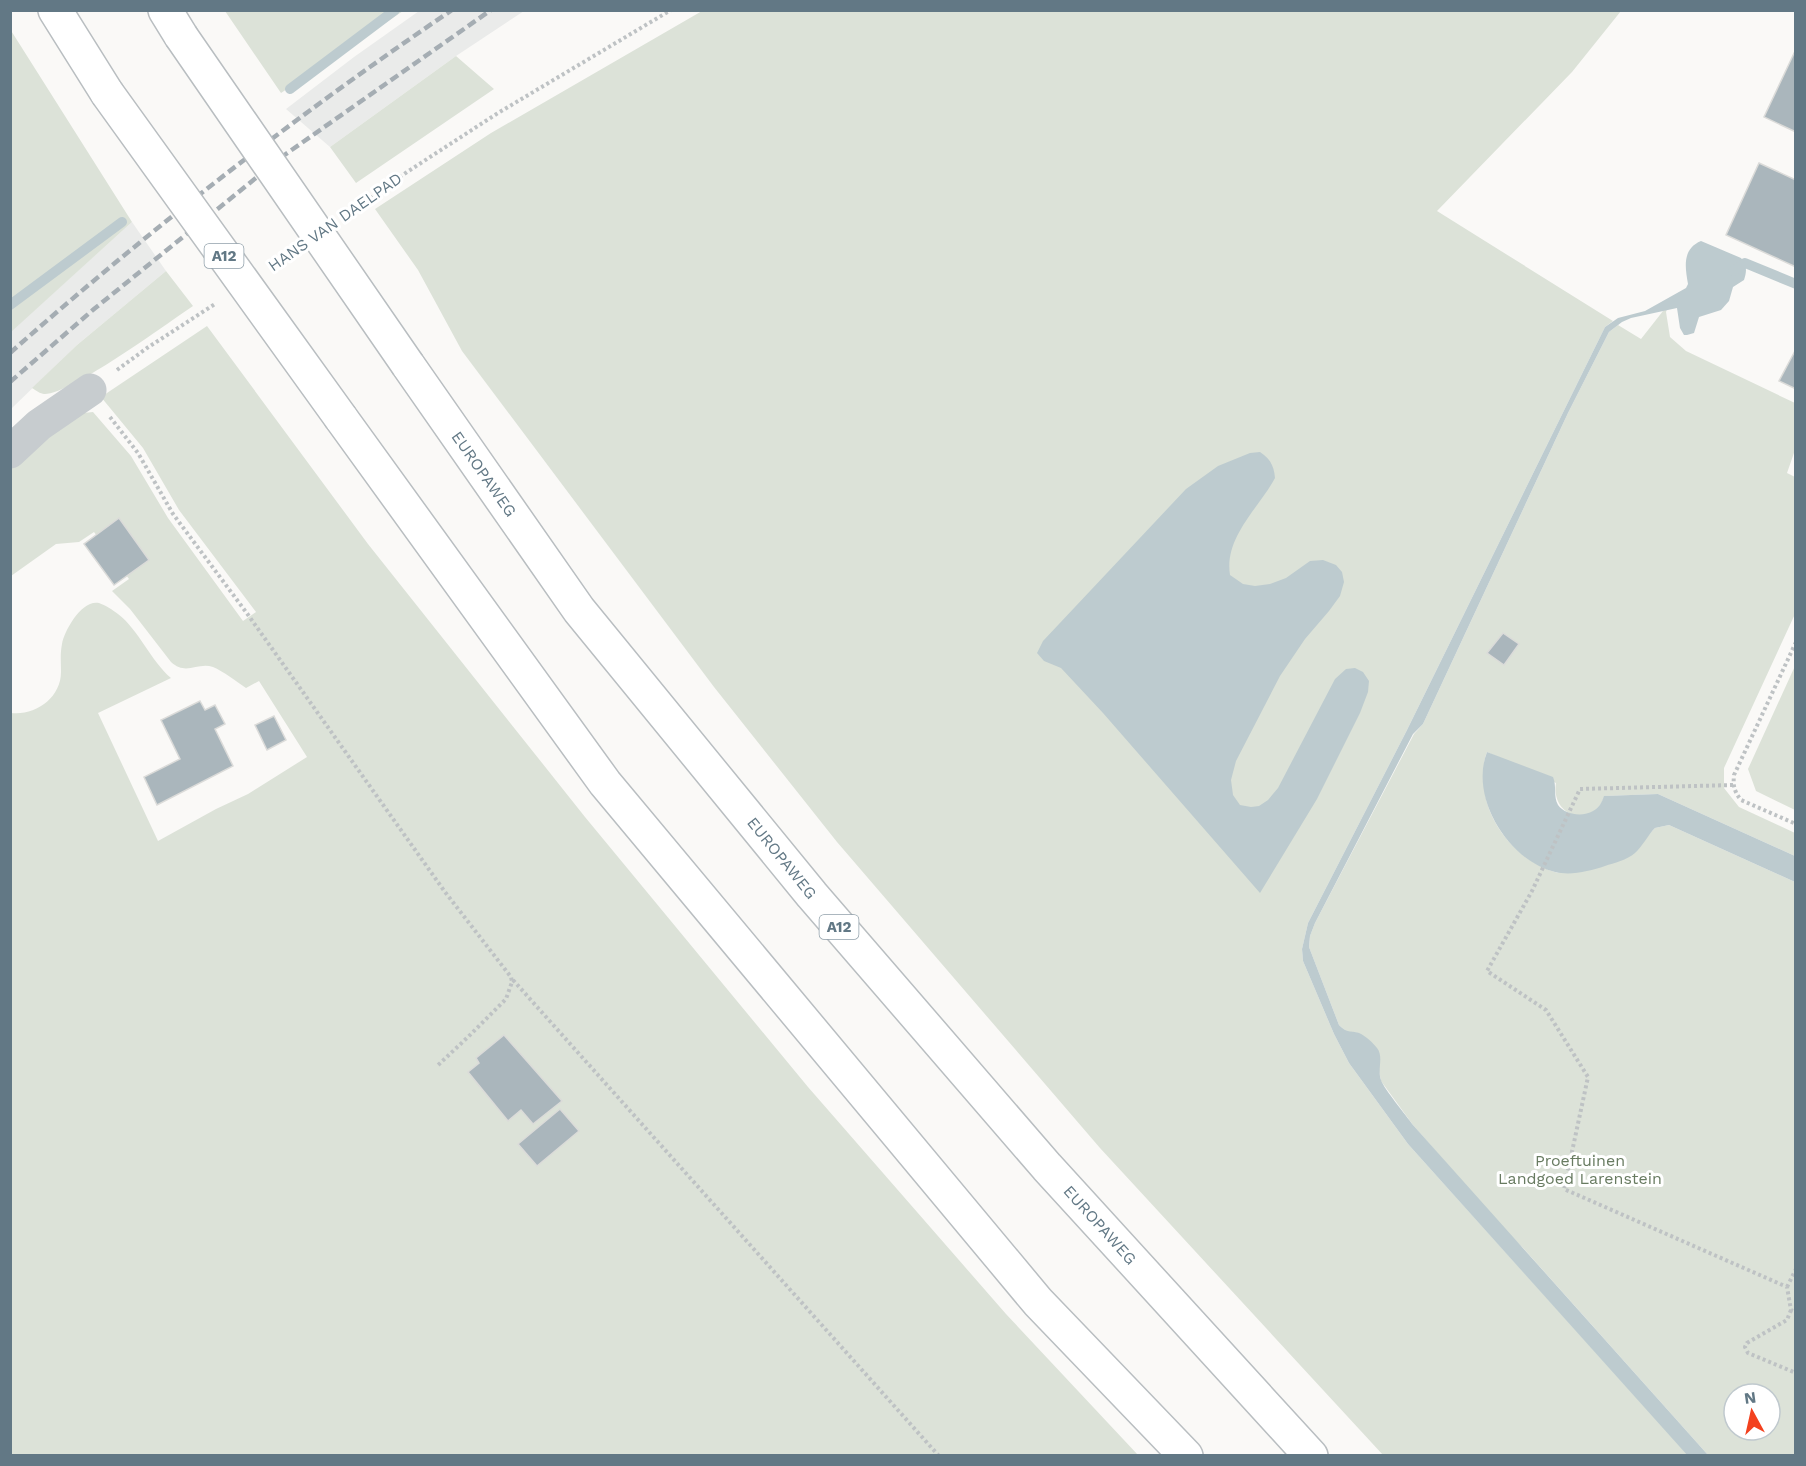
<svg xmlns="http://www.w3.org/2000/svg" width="1806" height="1466" font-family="'Work Sans',sans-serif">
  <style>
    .built { fill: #eaebea }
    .green { fill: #dce2d8; fill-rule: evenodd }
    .water { fill: #bdcbcf }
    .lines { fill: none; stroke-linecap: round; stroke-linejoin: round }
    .stream { stroke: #bdcbcf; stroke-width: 10 }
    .building { fill: #aab6bc; stroke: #dbdbd9; stroke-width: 1.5 }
    .motorway-casing { stroke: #b9bec1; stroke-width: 36 }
    .path { stroke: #bec2c4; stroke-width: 4; stroke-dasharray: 3 3; stroke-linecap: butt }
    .minor { stroke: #c7cccf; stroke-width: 33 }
    .motorway { stroke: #fff; stroke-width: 33 }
    .rail { stroke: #a5adb3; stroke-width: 4.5; stroke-dasharray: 9 4.5; stroke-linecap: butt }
    .motorway-bridge-casing { stroke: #b9bec1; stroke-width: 36; stroke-linecap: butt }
    .motorway-bridge { stroke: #fff; stroke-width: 33 }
    .labels { text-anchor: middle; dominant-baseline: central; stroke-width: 6; stroke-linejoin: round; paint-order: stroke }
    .shield { fill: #fff; stroke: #91a0aa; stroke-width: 1.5 }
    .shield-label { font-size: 15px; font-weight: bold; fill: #627885 }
    .street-label { font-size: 16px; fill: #627885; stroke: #fff }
    .park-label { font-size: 16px; fill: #687b61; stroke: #fff }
  </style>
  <rect width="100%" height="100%" fill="#faf9f7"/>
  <path class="built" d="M 419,11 L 524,11 L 456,56 L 330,147 L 286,109 L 354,57 Z
    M 132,222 L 166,271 L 77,345 L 11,409 L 10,332 Z"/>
  <path class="green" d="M 225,11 L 403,11 L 281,93 Z
    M 702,11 L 1621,11 L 1572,72 L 1437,211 L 1613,321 L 1605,327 L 1407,730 L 1308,923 L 1302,949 L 1303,961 L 1334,1034 L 1349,1063 L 1408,1144 L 1688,1455 L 1383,1455 L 1100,1148 L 837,842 L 714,687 L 462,351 L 418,270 L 375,209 L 491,133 Z
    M 10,29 L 132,222 L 11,332 L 10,332 Z
    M 456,56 L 494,89 L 356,183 L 330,147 Z
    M 166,271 L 193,306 C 168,323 68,396 44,394 C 41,394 35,390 32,388 L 11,411 L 32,388 L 77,345 Z
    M 1667,309 L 1666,312 L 1670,337 L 1686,351 L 1795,403 L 1795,450 L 1787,473 L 1795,477 L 1795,614 L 1724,768 L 1724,788 L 1739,807 L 1795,833 L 1795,856 L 1658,794 L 1605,796 C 1602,802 1598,809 1593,812 C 1571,823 1552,806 1556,783 L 1487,752 C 1483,762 1484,769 1485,780 C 1485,787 1485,796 1487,803 C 1497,836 1525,864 1558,873 L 1645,839 L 1655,828 L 1669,825 L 1795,882 L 1795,1455 L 1708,1455 L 1524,1249 L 1503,1228 L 1413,1125 L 1381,1081 L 1379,1071 L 1358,1033 L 1347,1032 L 1339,1025 L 1309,947 L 1310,936 L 1315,923 L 1414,734 L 1423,724 L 1568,413 L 1609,332 L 1618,325 L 1641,339 L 1663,311 ZM 1734,1394 L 1770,1394 L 1770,1430 L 1734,1430 Z
    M 207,326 L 368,544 L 585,817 L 808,1087 L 1006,1314 L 1138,1455 L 11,1455 L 11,713 C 35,716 61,698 61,672 C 61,662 60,654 62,644 C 64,631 82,599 99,603 C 105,605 113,610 118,614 C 138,629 151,661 171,678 L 98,713 L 158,841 L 216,809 L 248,794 L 307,757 L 259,681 L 246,688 C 237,682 223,671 213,667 C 197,662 186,676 171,662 L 130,609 L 112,591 L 129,579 L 94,532 L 79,542 L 56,544 L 11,576 L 11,466 L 74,414 L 93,412 L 131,456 L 168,518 L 243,621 L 256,612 L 179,510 L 143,448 L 101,397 Z
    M 1795,666 L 1795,810 L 1756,791 L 1748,769 Z"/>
  <path class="water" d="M 1701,241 L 1741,258 C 1747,265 1747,271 1744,280 L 1733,287 L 1729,301 L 1721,310 L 1699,317 L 1694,333 L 1687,335 L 1684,335 L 1680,328 L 1677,308 L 1631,318 L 1622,322 L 1609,332 L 1568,413 L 1423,724 L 1413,734 L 1315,923 L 1310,936 L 1309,947 L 1339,1025 C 1348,1034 1350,1030 1359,1033 C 1366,1036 1373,1043 1377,1048 C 1384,1057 1377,1069 1381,1080 C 1384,1089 1406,1115 1413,1125 L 1708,1455 L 1688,1456 L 1408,1144 L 1349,1063 L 1334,1034 L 1303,961 L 1302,949 L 1308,923 L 1407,730 L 1605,327 L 1618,318 L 1645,311 L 1686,288 L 1688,284 C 1685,267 1682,249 1701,241 Z
    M 1260,452 C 1270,459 1274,465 1275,478 C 1259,508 1224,537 1230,575 L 1243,584 L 1255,586 L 1270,584 L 1286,578 L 1310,561 L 1323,560 L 1336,565 L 1342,572 L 1344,582 L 1340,596 L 1329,611 L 1305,639 L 1280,676 L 1236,761 L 1231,780 L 1233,795 L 1240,805 L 1251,807 L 1259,806 L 1268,800 L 1278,788 L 1335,679 L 1346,669 L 1355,668 L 1363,672 L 1369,681 L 1368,692 L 1360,713 L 1317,799 L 1260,893 L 1103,713 L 1061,668 L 1044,661 L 1037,653 L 1043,641 L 1186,489 L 1218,466 L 1250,453 Z
    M 1487,752 L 1553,777 C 1557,786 1553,796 1558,805 C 1565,815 1583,817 1593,811 C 1599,808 1602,802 1604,796 L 1658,794 L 1795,856 L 1795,882 L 1669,825 L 1655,828 C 1648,835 1642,847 1635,853 C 1627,860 1614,863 1605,866 C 1590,871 1571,876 1555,872 C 1509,861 1469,798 1487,752 Z"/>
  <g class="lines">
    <path class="stream" d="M 290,89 L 395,10
      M 1733,271 L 1745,263 L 1796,284
      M 10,305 L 122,222"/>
  </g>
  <path class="building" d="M 1796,49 L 1796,132 L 1764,117 Z
    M 1759,163 L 1796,180 L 1796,267 L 1726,235 Z
    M 1796,349 L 1796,389 L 1779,381 Z
    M 119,518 L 149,560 L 114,585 L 84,544 Z
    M 1503,633 L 1519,644 L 1504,665 L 1487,653 Z
    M 200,701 L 205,710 L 215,705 L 225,724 L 215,729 L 233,766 L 157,805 L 144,777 L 180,759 L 161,720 Z
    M 274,716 L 286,740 L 267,750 L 255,725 Z
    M 504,1035 L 562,1101 L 533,1124 L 521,1110 L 508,1121 L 468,1072 L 479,1063 L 476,1058 Z
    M 560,1109 L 579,1131 L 537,1166 L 518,1144 Z"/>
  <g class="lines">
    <defs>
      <path id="motorway" d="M 55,10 L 107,93
        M 165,10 L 181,36
        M 408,365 L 579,610 L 812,895 L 1047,1167 L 1311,1456
        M 341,418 L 605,783 L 1038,1302 L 1186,1456"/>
    </defs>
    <use href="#motorway" class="motorway-casing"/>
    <path class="path" d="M 346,216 L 407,172 L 498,113 L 671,10
      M 273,264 L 290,253
      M 117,370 L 147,348 L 215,304
      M 110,417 L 138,453 L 173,514 L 246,612 L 445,892 L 511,977 L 512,982 L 506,999 L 468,1037 L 436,1067
      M 1796,642 L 1734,775 C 1733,786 1734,791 1741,800 L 1796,824
      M 1733,785 L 1580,789 L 1532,891 L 1487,971 L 1546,1010 L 1588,1077 L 1564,1189 L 1787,1287 L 1791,1310 L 1796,1312
      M 513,980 L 939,1456
      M 1787,1287 L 1796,1269
      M 1791,1310 L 1787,1320 L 1747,1343 L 1745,1347 L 1748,1353 L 1796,1373"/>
    <path class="minor" d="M 10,452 L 39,425 L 90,390"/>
    <use href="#motorway" class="motorway"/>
    <path class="rail" d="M 10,353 C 150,229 297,115 452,10
      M 10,382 L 94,309 L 283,156 L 491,10"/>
    <defs>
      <path id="motorway-bridge" d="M 181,36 L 408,365
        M 107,93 L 341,418"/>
    </defs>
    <use href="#motorway-bridge" class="motorway-bridge-casing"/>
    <use href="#motorway-bridge" class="motorway-bridge"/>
  </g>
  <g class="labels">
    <g class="shield">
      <rect x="204.5" y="244" width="39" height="24" rx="4.5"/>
      <rect x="819.5" y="915" width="39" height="24" rx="4.5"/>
    </g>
    <g class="shield-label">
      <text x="224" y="256">A12</text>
      <text x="839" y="927">A12</text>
    </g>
    <g class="street-label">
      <text transform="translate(335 222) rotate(-35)">HANS VAN DAELPAD</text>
      <text transform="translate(484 474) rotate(55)">EUROPAWEG</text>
      <text transform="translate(782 858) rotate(51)">EUROPAWEG</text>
      <text transform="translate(1100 1225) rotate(48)">EUROPAWEG</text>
    </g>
    <g class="park-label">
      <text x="1580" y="1160">Proeftuinen<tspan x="1580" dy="18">Landgoed Larenstein</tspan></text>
    </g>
  </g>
  <rect width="1806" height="1466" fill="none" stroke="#627885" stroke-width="24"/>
  <g transform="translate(1752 1412) rotate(352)"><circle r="28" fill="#ffffff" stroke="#c0c9ce" stroke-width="1.5"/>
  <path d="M0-4.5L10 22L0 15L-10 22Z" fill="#f3411e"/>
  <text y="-9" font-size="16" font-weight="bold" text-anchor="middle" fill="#627885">N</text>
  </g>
</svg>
